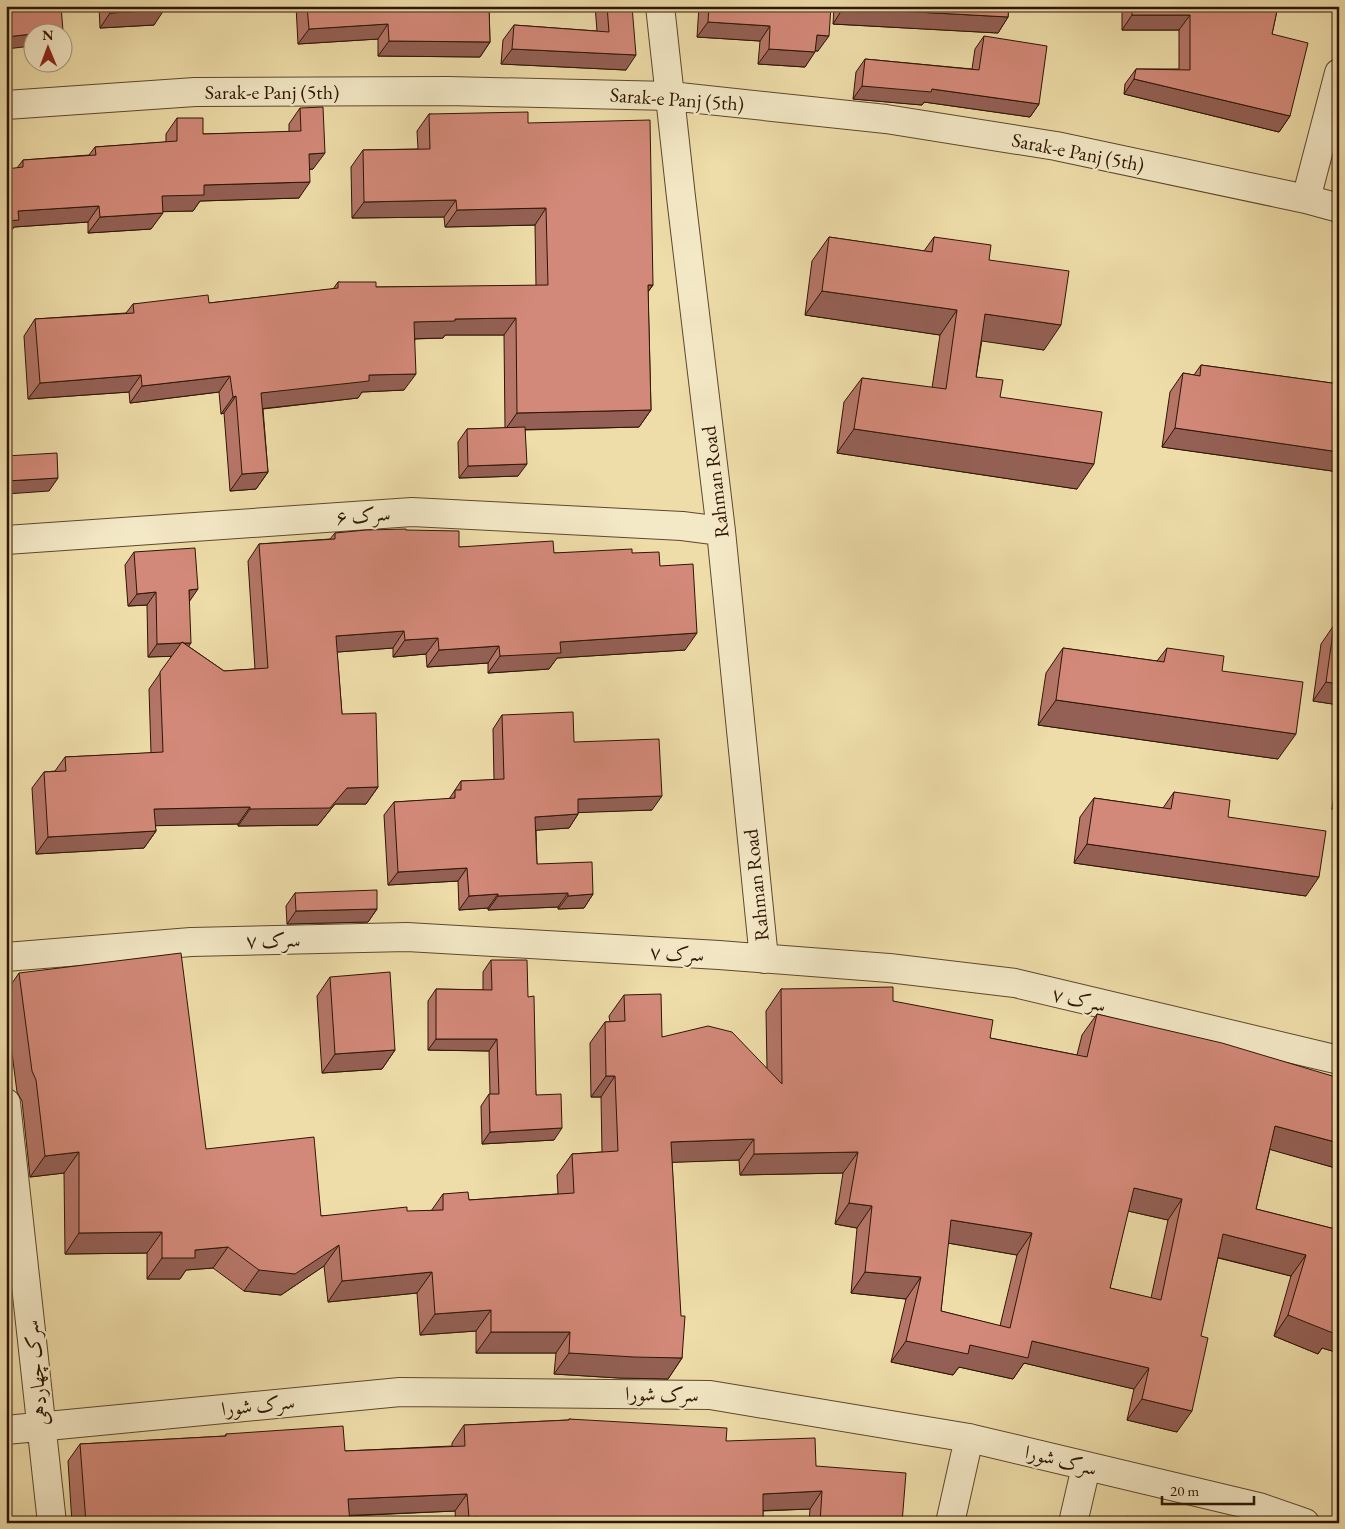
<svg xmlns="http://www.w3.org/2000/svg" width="1345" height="1529" font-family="'EB Garamond',Amiri,serif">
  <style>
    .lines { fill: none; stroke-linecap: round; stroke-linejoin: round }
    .minor-casing { stroke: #5e472d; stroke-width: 30 }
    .minor { stroke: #f4e9c7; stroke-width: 28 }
    .wall { fill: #b57668; stroke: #2e1504; fill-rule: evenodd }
    .shaded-wall { fill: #946055; stroke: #2e1504 }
    .building { fill: #d38979; stroke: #2e1504; fill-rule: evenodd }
    .labels { text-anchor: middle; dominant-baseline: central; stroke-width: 4.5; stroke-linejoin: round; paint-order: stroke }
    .street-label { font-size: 20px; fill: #2e1504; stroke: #f4e9c7 }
  </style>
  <rect width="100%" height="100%" fill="#eedda9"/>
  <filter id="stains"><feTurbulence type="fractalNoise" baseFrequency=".004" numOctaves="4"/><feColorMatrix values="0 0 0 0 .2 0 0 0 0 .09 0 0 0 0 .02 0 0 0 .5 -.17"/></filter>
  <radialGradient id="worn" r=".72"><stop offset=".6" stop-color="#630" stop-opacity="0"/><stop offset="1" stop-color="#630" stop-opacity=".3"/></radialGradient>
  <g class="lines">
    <defs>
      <path id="minor" d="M 660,6 L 681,197 L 721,531 L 764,959
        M 6,105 L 195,92 L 448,91 L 670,96 L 886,119 L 1056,146 L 1306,199 L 1339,208
        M 1306,199 L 1339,73
        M 6,540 L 412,512 L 682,526 L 721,531
        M 6,957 L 191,942 L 407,937 L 719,955 L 889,968 L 1015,983 L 1339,1060
        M 6,1103 L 52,1523
        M 6,1430 L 400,1392 L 710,1395 L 969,1438 L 1259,1507 L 1305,1523
        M 950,1523 L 969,1438
        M 1073,1523 L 1086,1467"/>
    </defs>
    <use href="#minor" class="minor-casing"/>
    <use href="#minor" class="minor"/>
  </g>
  <path class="wall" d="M 99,6 L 164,6 L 154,25 L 100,28 Z
    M 296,6 L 489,6 L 490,42 L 480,57 L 378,56 L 378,39 L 298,44 Z
    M 595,6 L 632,6 L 626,70 L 501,64 L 503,40 L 514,25 L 597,31 Z
    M 699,6 L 831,6 L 818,51 L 815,51 L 805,67 L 758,64 L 760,41 L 697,37 Z
    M 834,6 L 1009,6 L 1008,17 L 998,33 L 833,24 Z
    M 1093,6 L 1278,6 L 1272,34 L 1290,116 L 1279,132 L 1124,94 L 1125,84 L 1136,69 L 1179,69 L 1179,30 L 1122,30 L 1122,11 L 1093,11 Z
    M 984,36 L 1039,104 L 1030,117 L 924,102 L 922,105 L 853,99 L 856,72 L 865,59 L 972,69 L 975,49 Z
    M 300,108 L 313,169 L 310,169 L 299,198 L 200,201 L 193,211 L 163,211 L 151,229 L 88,233 L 88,222 L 14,227 L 7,236 L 17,168 L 23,160 L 89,155 L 95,147 L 166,142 L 166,134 L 177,118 L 203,134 L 289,132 L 289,124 Z
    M 429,114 L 528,123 L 653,285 L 648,292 L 651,410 L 639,427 L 525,430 L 518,476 L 459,478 L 458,442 L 467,429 L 505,428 L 504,335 L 445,335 L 443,338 L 415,339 L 404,390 L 362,392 L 358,398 L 263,409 L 268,472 L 256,489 L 230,491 L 224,413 L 221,414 L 219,392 L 130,403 L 129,392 L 28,399 L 24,336 L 35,319 L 126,313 L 133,304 L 209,303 L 333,289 L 338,282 L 376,287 L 536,286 L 535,225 L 445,227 L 444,217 L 352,218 L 351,167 L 363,150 L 418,149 L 417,131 Z
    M 829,237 L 924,251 L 934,237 L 989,260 L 1044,350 L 982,340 L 976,377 L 1000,397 L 1077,489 L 837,453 L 844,402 L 862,378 L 932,388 L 940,335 L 805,315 L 812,261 Z
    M 1201,365 L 1339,384 L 1339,472 L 1162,447 L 1170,392 L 1183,373 L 1194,375 Z
    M 406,530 L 459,547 L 554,553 L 632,553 L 660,566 L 685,650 L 557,658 L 549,669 L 488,673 L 488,663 L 427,667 L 426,654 L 393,657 L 393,648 L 337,652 L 342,714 L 378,787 L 366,804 L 335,804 L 318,825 L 238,826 L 238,824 L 155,825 L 156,831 L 144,848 L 36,854 L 32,788 L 44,772 L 55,771 L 65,757 L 151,753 L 149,689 L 172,656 L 148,657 L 147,605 L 128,606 L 125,565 L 134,552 L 191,643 L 188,646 L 224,671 L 255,669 L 248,561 L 259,544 L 330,539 L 335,533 Z
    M 1334,625 L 1339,705 L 1313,701 L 1321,644 Z
    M 1063,648 L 1157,661 L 1167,648 L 1278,759 L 1038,725 L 1046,673 Z
    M 502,715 L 574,742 L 652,810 L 578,812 L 578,814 L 569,828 L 536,830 L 537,864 L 593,894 L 584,908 L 558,909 L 558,907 L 488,910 L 488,908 L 459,910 L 458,881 L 388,885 L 384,815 L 394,802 L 449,799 L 461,781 L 494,780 L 493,729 Z
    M 1339,765 L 1339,810 L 1332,809 L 1338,766 Z
    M 1174,792 L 1228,817 L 1306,896 L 1074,863 L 1080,817 L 1094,798 L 1163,808 Z
    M 295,893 L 377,909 L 368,922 L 287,924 L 286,906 Z
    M 491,960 L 528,997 L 536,1095 L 554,1140 L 482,1144 L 481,1106 L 489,1094 L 490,1094 L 489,1051 L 428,1050 L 428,1001 L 436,989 L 483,990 L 483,972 Z
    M 19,973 L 206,1149 L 321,1216 L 431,1211 L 443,1194 L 469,1200 L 558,1194 L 557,1175 L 572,1154 L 602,1152 L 601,1097 L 591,1097 L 590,1043 L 605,1022 L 610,1022 L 609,1016 L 624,995 L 662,1037 L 767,1068 L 766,1011 L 781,989 L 893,1001 L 990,1038 L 1077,1055 L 1082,1035 L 1097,1014 L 1339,1078 L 1339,1169 L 1270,1149 L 1256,1209 L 1339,1230 L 1339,1353 L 1322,1348 L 1318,1354 L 1274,1336 L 1291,1276 L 1218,1258 L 1177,1432 L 1127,1420 L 1134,1389 L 1024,1363 L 1013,1379 L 959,1367 L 953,1375 L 891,1362 L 906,1299 L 851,1293 L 857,1228 L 835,1224 L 843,1173 L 740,1175 L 739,1160 L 672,1162 L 682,1358 L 668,1379 L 619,1378 L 554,1374 L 556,1353 L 476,1353 L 476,1331 L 420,1335 L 417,1293 L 328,1302 L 324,1266 L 281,1295 L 244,1291 L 213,1268 L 186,1270 L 180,1279 L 147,1279 L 147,1253 L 65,1254 L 64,1173 L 30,1177 L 22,1101 L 17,1092 L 6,1007 L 6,992 ZM 1128,1211 L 1168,1220 L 1151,1298 L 1110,1288 ZM 948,1243 L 1017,1255 L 1000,1326 L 941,1311 Z
    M 330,977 L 395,1050 L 382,1069 L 322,1073 L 317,996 Z
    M 569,1419 L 726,1441 L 816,1466 L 902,1523 L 809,1523 L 810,1509 L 763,1511 L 763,1523 L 456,1523 L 455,1511 L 349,1516 L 350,1523 L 72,1523 L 68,1461 L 80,1444 L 225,1436 L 226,1434 L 345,1451 L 452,1446 L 452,1443 L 464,1425 L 568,1420 Z"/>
  <path class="shaded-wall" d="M 1096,6 L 1125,6 L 1122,11 L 1093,11 Z
    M 843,8 L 1008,17 L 998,33 L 833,24 Z
    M 164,10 L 154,25 L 100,28 L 110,13 Z
    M 1132,15 L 1190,15 L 1179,30 L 1122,30 Z
    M 708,22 L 770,26 L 760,41 L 697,37 Z
    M 388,24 L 378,39 L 298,44 L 309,29 Z
    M 32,34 L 32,46 L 6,49 L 6,37 Z
    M 817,35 L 829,36 L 818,51 L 806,50 Z
    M 389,41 L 490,42 L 480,57 L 378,56 Z
    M 512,49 L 636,55 L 626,70 L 501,64 Z
    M 769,49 L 815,52 L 805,67 L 758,64 Z
    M 1134,79 L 1290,116 L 1279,132 L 1124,94 Z
    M 862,86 L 932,89 L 1039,104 L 1030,117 L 924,102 L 922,105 L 853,99 Z
    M 325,153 L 313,169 L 298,170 L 309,154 Z
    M 310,182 L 299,198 L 200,201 L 193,211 L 150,212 L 162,196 L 204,185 Z
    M 456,200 L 444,217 L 352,218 L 364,202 Z
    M 99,206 L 88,222 L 14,227 L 7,236 L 6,236 L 6,221 L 18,211 Z
    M 546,208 L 535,225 L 445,227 L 457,210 Z
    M 163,213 L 151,229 L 88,233 L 100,217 Z
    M 648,285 L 653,285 L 641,301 Z
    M 822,291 L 957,310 L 940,335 L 805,315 Z
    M 985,314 L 1061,325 L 1044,350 L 968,339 Z
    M 516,318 L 504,335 L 445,335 L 443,338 L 403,339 L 414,322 L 455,319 Z
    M 416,374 L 404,390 L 362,392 L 358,398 L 250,410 L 261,393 L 369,375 Z
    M 141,375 L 129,392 L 28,399 L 40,383 Z
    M 230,376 L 219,392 L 130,403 L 142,386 Z
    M 236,396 L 224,413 L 221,414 L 233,397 Z
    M 651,410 L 639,427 L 505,430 L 517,413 Z
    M 1175,428 L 1339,452 L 1339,472 L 1162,447 Z
    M 854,429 L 1094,464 L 1077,489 L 837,453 Z
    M 527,464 L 518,476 L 459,478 L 468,466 Z
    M 268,472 L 256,489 L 230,491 L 242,474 Z
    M 58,478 L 49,491 L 6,494 L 6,481 Z
    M 198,589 L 189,602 L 189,590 Z
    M 156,592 L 147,605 L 128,606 L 137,594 Z
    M 404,631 L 393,648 L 324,653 L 336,636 Z
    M 697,633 L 685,650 L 557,658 L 549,669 L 488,673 L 500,656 L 560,642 Z
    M 438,638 L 426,654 L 393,657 L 405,640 Z
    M 191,643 L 182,656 L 148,657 L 157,644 Z
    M 499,646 L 488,663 L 427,667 L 439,650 Z
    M 1326,682 L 1339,684 L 1339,705 L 1313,701 Z
    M 1056,700 L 1296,734 L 1278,759 L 1038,725 Z
    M 378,787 L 366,804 L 335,804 L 318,825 L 238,826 L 250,809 L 347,788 Z
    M 662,796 L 652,810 L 568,813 L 578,799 Z
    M 1339,799 L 1339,810 L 1332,809 Z
    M 250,807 L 238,824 L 143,826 L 154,809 Z
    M 578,814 L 569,828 L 526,831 L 535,817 Z
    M 156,831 L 144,848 L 36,854 L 48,837 Z
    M 1087,844 L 1319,877 L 1306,896 L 1074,863 Z
    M 467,868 L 458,881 L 388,885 L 398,872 Z
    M 568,893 L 558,907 L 488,910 L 498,896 Z
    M 498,894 L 488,908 L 459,910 L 469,896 Z
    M 593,894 L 584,908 L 558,909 L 568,896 Z
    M 377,909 L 368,922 L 287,924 L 296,911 Z
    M 436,1039 L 497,1039 L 489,1051 L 428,1050 Z
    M 395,1050 L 382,1069 L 322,1073 L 335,1054 Z
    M 606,1076 L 615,1076 L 601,1097 L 591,1097 Z
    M 1275,1126 L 1339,1143 L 1339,1169 L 1261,1147 Z
    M 562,1128 L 554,1140 L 482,1144 L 490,1132 Z
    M 754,1139 L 739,1160 L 656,1163 L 671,1142 Z
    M 79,1152 L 64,1173 L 30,1177 L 45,1156 Z
    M 858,1152 L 843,1173 L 740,1175 L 754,1154 Z
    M 1134,1188 L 1182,1199 L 1168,1220 L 1119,1209 Z
    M 849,1203 L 872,1206 L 857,1228 L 835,1224 Z
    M 951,1220 L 1032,1233 L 1017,1255 L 936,1241 Z
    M 162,1232 L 147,1253 L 65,1254 L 79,1233 Z
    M 1223,1234 L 1306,1255 L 1291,1276 L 1208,1255 Z
    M 339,1245 L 324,1266 L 281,1295 L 244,1291 L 259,1270 Z
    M 228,1247 L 213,1268 L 186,1270 L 180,1279 L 147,1279 L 162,1258 L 195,1250 Z
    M 432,1272 L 417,1293 L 328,1302 L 342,1281 Z
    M 865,1272 L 921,1277 L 906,1299 L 851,1293 Z
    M 491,1310 L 476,1331 L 420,1335 L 435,1314 Z
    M 1288,1315 L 1339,1327 L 1339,1353 L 1322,1348 L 1318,1354 L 1274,1336 Z
    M 491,1332 L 570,1332 L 556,1353 L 476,1353 Z
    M 906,1341 L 970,1345 L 1032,1341 L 1149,1368 L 1134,1389 L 1024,1363 L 1013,1379 L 959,1367 L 953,1375 L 891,1362 Z
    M 569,1353 L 682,1358 L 668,1379 L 619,1378 L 554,1374 Z
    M 1142,1399 L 1192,1411 L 1177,1432 L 1127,1420 Z
    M 822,1491 L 810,1509 L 750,1511 L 763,1494 Z
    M 467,1494 L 455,1511 L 336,1516 L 348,1499 Z
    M 478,1517 L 475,1523 L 465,1523 L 469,1518 Z"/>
  <path class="building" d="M 6,6 L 61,6 L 63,31 L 49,32 L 32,32 L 32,34 L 6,37 Z
    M 110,6 L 164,6 L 164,10 L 110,13 Z
    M 307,6 L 489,6 L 490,42 L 389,41 L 388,24 L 309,29 Z
    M 607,6 L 632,6 L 636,55 L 512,49 L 514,25 L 609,32 Z
    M 709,6 L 831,6 L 829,36 L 817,35 L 815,52 L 769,49 L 770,26 L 708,22 Z
    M 844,6 L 1009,6 L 1008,17 L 843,8 Z
    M 1132,6 L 1278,6 L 1272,34 L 1308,43 L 1290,116 L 1134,79 L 1136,69 L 1190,70 L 1190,15 L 1132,15 Z
    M 984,36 L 1047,46 L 1039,104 L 932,89 L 931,92 L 862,86 L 865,59 L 979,70 Z
    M 323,107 L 325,153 L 309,154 L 310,182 L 204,185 L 204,195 L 162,196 L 163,213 L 100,217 L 99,206 L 18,211 L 19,220 L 6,221 L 6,169 L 23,167 L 23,160 L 96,155 L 95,147 L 177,141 L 177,118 L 203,118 L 203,134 L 301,131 L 300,108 Z
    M 528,112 L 528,123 L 650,120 L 653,285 L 648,285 L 651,410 L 517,413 L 516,318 L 455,319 L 455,321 L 414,322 L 416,374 L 369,375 L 369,381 L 261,393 L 268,472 L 242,474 L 236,396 L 233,397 L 230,376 L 142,386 L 141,375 L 40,383 L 35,319 L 134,313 L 133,304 L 208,295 L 209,303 L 338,288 L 338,282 L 376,282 L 376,287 L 548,285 L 546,208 L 457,210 L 456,200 L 364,202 L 363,150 L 430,149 L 429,114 Z
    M 829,237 L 932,252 L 934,237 L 991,245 L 989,260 L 1069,271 L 1061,325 L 985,314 L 976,377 L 1003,380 L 1000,397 L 1102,412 L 1094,464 L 854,429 L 862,378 L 946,389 L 957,310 L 822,291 Z
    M 1201,365 L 1339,384 L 1339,452 L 1175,428 L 1183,373 L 1200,376 Z
    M 525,427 L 527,464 L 468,466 L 467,429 Z
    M 57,453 L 58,478 L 6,481 L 6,456 Z
    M 406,529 L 406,530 L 459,531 L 459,547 L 553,541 L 554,553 L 632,549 L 632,553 L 659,552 L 660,566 L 693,564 L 697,633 L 560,642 L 561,653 L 500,656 L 499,646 L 439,650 L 438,638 L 405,640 L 404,631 L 336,636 L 342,714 L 376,713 L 378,787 L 347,788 L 330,808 L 250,809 L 250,807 L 154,809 L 156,831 L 48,837 L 44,772 L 66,771 L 65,757 L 163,752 L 160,672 L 182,642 L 224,671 L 268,668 L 259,544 L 335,539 L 335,533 L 366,530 Z
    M 195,548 L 198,589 L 189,590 L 191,643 L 184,643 L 182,642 L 181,643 L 157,644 L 156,592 L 137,594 L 134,552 Z
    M 1334,625 L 1339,626 L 1339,684 L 1326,682 Z
    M 1063,648 L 1164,662 L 1167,648 L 1224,656 L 1222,671 L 1303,682 L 1296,734 L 1056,700 Z
    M 573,712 L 574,742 L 659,739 L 662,796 L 578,799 L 578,814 L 535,817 L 537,864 L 592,862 L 593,894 L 568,896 L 568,893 L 498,896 L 498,894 L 469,896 L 467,868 L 398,872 L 394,802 L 455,798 L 455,790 L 461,790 L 461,781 L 504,779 L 502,715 Z
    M 1174,792 L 1230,800 L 1228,817 L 1326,831 L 1319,877 L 1087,844 L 1094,798 L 1171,809 Z
    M 377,890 L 377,909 L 296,911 L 295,893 Z
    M 181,953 L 206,1149 L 314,1137 L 321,1216 L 407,1207 L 407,1211 L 443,1210 L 443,1194 L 468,1192 L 469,1200 L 574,1193 L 572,1154 L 618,1151 L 615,1076 L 606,1076 L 605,1022 L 625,1021 L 624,995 L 661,994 L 662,1037 L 708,1026 L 732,1032 L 782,1084 L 781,989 L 893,987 L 893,1001 L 993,1020 L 990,1038 L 1087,1057 L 1097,1014 L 1222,1043 L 1339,1078 L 1339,1143 L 1275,1126 L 1256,1209 L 1339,1230 L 1339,1327 L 1335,1326 L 1333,1333 L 1288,1315 L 1306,1255 L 1223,1234 L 1201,1336 L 1208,1338 L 1192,1411 L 1142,1399 L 1149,1368 L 1032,1341 L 1028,1358 L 970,1345 L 968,1354 L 906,1341 L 921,1277 L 865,1272 L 872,1206 L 849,1203 L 858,1152 L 754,1154 L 754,1139 L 671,1142 L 681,1316 L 685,1316 L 682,1358 L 634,1357 L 569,1353 L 570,1332 L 491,1332 L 491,1310 L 435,1314 L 432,1272 L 342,1281 L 339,1245 L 295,1274 L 259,1270 L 228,1247 L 195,1250 L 195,1258 L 162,1258 L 162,1232 L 79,1233 L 79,1152 L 45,1156 L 36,1080 L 32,1071 L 19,973 ZM 1134,1188 L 1182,1199 L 1161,1300 L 1110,1288 ZM 951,1220 L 1032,1233 L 1010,1328 L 941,1311 Z
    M 491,960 L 527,960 L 528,997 L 534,996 L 536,1095 L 561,1094 L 562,1128 L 490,1132 L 489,1094 L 499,1094 L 497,1039 L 436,1039 L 436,989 L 492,990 Z
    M 390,972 L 395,1050 L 335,1054 L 330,977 Z
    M 569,1419 L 727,1428 L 726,1441 L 815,1438 L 816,1466 L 906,1473 L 902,1523 L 820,1523 L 822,1491 L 763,1494 L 763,1523 L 479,1523 L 478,1517 L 469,1518 L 467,1494 L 348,1499 L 350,1523 L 86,1523 L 80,1444 L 226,1436 L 226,1434 L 343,1426 L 345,1451 L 465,1446 L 464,1425 L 569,1420 Z
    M 1126,1517 L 1155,1523 L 1124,1523 Z"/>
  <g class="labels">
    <g class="street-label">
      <text x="272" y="92">Sarak-e Panj (5th)</text>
      <text transform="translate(677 99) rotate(4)">Sarak-e Panj (5th)</text>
      <text transform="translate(1078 152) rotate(11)">Sarak-e Panj (5th)</text>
      <text transform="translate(715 482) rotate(-97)">Rahman Road</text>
      <text transform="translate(363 515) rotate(-4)">سرک ۶</text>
      <text transform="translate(756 885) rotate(-96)">Rahman Road</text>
      <text transform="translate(273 940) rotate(-1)">سرک ۷</text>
      <text transform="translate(677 953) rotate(3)">سرک ۷</text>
      <text transform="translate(1079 999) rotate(13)">سرک ۷</text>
      <text transform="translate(36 1373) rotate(-96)">سرک چهاردهی</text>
      <text transform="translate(662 1394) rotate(1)">سرک شورا</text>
      <text transform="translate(258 1405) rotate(-6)">سرک شورا</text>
      <text transform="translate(1061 1460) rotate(14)">سرک شورا</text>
    </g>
  </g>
  <rect width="1345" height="1529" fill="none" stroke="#eedda9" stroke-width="25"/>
  <rect x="8" y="8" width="1330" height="1514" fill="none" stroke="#2e1504" stroke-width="2.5"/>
  <rect x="12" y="12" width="1320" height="1504" fill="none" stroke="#2e1504"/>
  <g transform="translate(48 48) rotate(359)"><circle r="24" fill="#f4e9c7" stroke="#a59479"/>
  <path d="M0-4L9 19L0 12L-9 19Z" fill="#8f2418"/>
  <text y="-8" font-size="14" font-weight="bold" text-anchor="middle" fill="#2e1504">N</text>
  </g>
  <path d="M1162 1496v8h92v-8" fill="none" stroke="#2e1504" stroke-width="2.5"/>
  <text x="1170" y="1496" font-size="15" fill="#2e1504" stroke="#f4e9c7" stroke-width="4" paint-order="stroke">20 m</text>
  <rect width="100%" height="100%" filter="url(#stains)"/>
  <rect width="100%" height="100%" fill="url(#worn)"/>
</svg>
